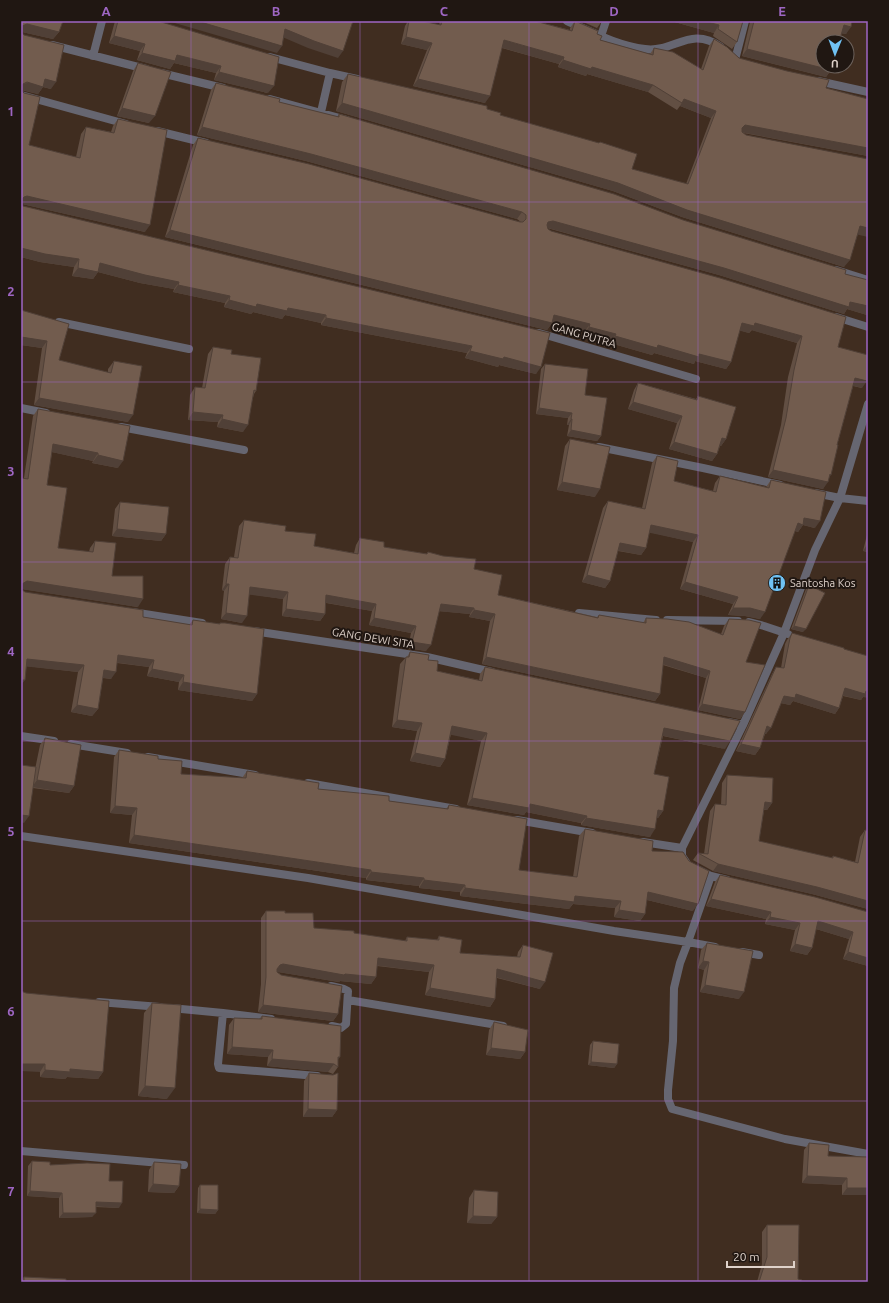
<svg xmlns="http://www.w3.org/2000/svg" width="889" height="1303" font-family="Ubuntu,sans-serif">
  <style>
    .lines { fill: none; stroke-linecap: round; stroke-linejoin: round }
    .minor { stroke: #666671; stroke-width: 8 }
    .wall { fill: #624f43 }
    .shaded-wall { fill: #504037 }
    .building { fill: #725c4e; stroke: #504037 }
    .grid { fill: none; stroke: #9e66c3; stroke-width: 1; stroke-opacity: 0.55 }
    .labels { text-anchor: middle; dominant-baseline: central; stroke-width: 4; stroke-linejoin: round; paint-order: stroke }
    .street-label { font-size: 11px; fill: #dfd2ca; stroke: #201712 }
    .poi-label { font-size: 11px; fill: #dfd2ca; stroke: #201712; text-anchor: start }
    .neatline { fill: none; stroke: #9e66c3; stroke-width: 1.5 }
    .grid-label { font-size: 13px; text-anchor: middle; font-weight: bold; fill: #9e66c3 }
  </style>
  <rect width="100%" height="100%" fill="#402d20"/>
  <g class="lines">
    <path class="minor" d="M 567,21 C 592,32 618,46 645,49 C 674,53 690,25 721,47
      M 601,36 L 606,21
      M 52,45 L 146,69
      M 93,56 L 102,21
      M 270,57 L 330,73
      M 735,60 L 745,21
      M 161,73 L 223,88
      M 818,81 L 868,92
      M 21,95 L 126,124
      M 270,99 L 347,120
      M 321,112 L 330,73 L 357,79
      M 157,131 L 206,143
      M 836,270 L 868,280
      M 836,317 L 868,327
      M 59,322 L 189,349
      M 539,333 L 696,379
      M 21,408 L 46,413
      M 121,427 L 244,450
      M 599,447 L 703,468 L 780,485
      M 815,493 L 840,498 L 868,501
      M 132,612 L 202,623
      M 579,613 L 656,620
      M 667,620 L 738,621
      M 749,622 L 764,626 L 788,634
      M 253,631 L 427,657 L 492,672
      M 728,722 L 743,725
      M 21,736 L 54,741
      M 71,744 L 127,753
      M 148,757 L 255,775
      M 308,783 L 456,809
      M 517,820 L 592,833
      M 21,836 L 308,878 L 614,931 L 688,942 L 680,963 L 674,988 L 673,1041 L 668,1090 L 668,1099 L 672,1109 L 785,1139 L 868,1154
      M 643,842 L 682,848
      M 686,862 L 682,856 L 682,848 L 743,725 L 784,633 L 815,550 L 840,498 L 868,404
      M 699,870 L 711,876 L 727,880
      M 711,876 L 688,942 L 715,947
      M 742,952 L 759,955
      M 331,986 L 344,989 L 348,991 L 346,1024 L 341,1028 L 332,1026
      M 348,1000 L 503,1026
      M 99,1002 L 160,1007
      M 171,1008 L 223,1013 L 271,1019
      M 223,1013 L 218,1064 L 219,1068 L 317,1076
      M 21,1151 L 184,1165"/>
  </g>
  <path class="wall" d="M 21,21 L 59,32 L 53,39 L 22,32 L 51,89 L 43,87 L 38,94 L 21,90 L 29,145 L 76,157 L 81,134 L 86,127 L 111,132 L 113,126 L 118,119 L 145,232 L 22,204 L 23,206 L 550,333 L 536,374 L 499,365 L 498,367 L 465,358 L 467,353 L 321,325 L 321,323 L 285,315 L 282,319 L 253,312 L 251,314 L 224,307 L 225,303 L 173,292 L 174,289 L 140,283 L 98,272 L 93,279 L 72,276 L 74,267 L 40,262 L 21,257 Z
    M 115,21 L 158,21 L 268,93 L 214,80 L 216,73 L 174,63 L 170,69 L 137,60 L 140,51 L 109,43 Z
    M 408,21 L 422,21 L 439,25 L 440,21 L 535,21 L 570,30 L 570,28 L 575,21 L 597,34 L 600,40 L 650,54 L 654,48 L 701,69 L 709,46 L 714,39 L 739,58 L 826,88 L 868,99 L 868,156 L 743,133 L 857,234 L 844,267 L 682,217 L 613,191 L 336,111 L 342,82 L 348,74 L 487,109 L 500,115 L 632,169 L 686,184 L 711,118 L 680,106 L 677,110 L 648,92 L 587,74 L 586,76 L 558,67 L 559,64 L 502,48 L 485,103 L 413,86 L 427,50 L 401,44 L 405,26 Z
    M 581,21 L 602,21 L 597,28 Z
    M 671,21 L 743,21 L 737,42 L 732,49 L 713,36 L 714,33 Z
    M 750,21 L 852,21 L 846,34 L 841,33 L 831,70 L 826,77 L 742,56 L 750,22 Z
    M 138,63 L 149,123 L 117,116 L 133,71 Z
    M 216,83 L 279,102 L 337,117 L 339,114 L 683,220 L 845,274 L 867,315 L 847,309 L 844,314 L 719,275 L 547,228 L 548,229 L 551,231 L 838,347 L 862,388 L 853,386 L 837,445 L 829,477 L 823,489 L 768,477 L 781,425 L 788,377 L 797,343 L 752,330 L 749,333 L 739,330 L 731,362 L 726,369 L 695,361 L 694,364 L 654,353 L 652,355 L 610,343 L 611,341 L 584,334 L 585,331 L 552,323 L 547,330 L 165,237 L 193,145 L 198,138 L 521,222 L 517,219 L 306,161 L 197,135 L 211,90 Z
    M 69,324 L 59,360 L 108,373 L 108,369 L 114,361 L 128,422 L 34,405 L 42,348 L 21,345 Z
    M 213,347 L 231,354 L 256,391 L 254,394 L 243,432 L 217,427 L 218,422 L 188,420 L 190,395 L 195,387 L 202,388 L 208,354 Z
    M 545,364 L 585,395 L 601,436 L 597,441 L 567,436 L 569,425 L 567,425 L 568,418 L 536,414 L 541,369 Z
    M 638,383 L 696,399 L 698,396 L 726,439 L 721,446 L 720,446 L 717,454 L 712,461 L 669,449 L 677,423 L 628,409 L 634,390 Z
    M 38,409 L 118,468 L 92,463 L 93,461 L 52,452 L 47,485 L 58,548 L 89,552 L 90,548 L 95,541 L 112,576 L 138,607 L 22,589 L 21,589 L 25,592 L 143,617 L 189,625 L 193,620 L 219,624 L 220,623 L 257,694 L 252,701 L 178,690 L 179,682 L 147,676 L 149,667 L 117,663 L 111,679 L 103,678 L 98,709 L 92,716 L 71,712 L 78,672 L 26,666 L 21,685 L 21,478 L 24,478 L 33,416 Z
    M 570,439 L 595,497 L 557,490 L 565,446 Z
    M 657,456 L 674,481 L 713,491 L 715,483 L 720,476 L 766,487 L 771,480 L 815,528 L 803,525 L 798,532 L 795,531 L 760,619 L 745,616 L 728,615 L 733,604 L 680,589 L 693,542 L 649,532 L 646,548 L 641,555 L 618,551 L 610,581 L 605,588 L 582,582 L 603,508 L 608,501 L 642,508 L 652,463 Z
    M 120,502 L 166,534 L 161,541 L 112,536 L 115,509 Z
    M 244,520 L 285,531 L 314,546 L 354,553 L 356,545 L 360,538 L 384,547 L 427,554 L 428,552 L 474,569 L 498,595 L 597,617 L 599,615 L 643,623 L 646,618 L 721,634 L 724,626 L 729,619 L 746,662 L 745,712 L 740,719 L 698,710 L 706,678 L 663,665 L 660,694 L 655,701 L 482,664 L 490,621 L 469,617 L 470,614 L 439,611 L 426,651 L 408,648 L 411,633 L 369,625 L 372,611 L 326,603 L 325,614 L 320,621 L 282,616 L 283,599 L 249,594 L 242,623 L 221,619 L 224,591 L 222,590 L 225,564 L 230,557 L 234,557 L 239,526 Z
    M 868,531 L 868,552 L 863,551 Z
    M 809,585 L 803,632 L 791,629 L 806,589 Z
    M 792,633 L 844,649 L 863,697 L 861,700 L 843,696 L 839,708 L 835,714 L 793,701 L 790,705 L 781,703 L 766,734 L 765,734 L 760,748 L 755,755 L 736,751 L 772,674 L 776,667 L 781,668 L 785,644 L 787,640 Z
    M 410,652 L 428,660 L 437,671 L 479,680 L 480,674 L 485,667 L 725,749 L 663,736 L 654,774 L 663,811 L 658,818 L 657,818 L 650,837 L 581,825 L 581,823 L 526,812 L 524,815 L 467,805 L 481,741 L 451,734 L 445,759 L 440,767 L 410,761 L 417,731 L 392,727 L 400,664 L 406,657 L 407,657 Z
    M 45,738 L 74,786 L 69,793 L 33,788 L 24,823 L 40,745 Z
    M 119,750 L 158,759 L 181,774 L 242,778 L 247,771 L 318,789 L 389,801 L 446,809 L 449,805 L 519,870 L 573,877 L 579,836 L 585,829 L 652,851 L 693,911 L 647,900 L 645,914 L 640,921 L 614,917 L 615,908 L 573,904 L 569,909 L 460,896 L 460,892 L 419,888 L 419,886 L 366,880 L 366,878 L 129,843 L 132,815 L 110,813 L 114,757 Z
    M 727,775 L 772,803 L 767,810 L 764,810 L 759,841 L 832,858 L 833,856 L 855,862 L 860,837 L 865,830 L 868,909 L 812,894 L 713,871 L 693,860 L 698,853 L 704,854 L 710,811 L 715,804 L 721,805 L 722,783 Z
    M 720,875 L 868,912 L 868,966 L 843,959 L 849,939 L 816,929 L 812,948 L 807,955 L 790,951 L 795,930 L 765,924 L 766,919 L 706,906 L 715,882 Z
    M 266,911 L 285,913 L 314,928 L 405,941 L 407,937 L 437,940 L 439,936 L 460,953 L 517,957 L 518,952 L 523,945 L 540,989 L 497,978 L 495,999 L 490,1007 L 425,995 L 429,972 L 377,966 L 376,977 L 371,984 L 340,981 L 339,982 L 278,972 L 277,972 L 338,1014 L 333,1021 L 258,1012 L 261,984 L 261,918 Z
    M 707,943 L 739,999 L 700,992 L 704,970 L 698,968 L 701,950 Z
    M 21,991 L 103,1072 L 98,1079 L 67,1077 L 65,1079 L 40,1077 L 40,1072 Z
    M 152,1003 L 167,1099 L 138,1096 L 144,1013 Z
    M 262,1016 L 338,1060 L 338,1067 L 333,1074 L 328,1072 L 267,1066 L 268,1057 L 227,1054 L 229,1025 L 234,1018 L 259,1019 Z
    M 494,1022 L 525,1052 L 520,1059 L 486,1055 L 489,1030 Z
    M 593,1041 L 617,1064 L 614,1068 L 588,1065 L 590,1045 Z
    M 309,1073 L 333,1075 L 337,1110 L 332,1117 L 303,1117 L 304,1081 Z
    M 809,1143 L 828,1156 L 868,1157 L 868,1195 L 842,1195 L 842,1185 L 802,1183 L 804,1150 Z
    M 32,1161 L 50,1165 L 109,1181 L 119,1208 L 96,1207 L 92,1217 L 59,1218 L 59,1198 L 27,1196 L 28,1166 Z
    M 154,1162 L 179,1186 L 174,1193 L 148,1192 L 149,1170 Z
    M 200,1185 L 218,1210 L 215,1214 L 197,1213 L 198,1188 Z
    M 474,1190 L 497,1217 L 491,1224 L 467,1223 L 469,1198 Z
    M 767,1225 L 798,1279 L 801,1282 L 757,1282 L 762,1264 L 762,1232 Z
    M 24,1277 L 66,1282 L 21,1282 Z"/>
  <path class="shaded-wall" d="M 168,21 L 197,21 L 282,46 L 277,53 Z
    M 671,21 L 703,21 L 719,25 L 714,33 Z
    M 27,24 L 59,32 L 53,39 L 22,32 L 21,32 L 21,28 L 22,26 Z
    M 844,25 L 851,27 L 846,34 L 838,33 Z
    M 285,29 L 343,51 L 338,58 L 308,48 L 280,36 Z
    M 114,36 L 145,44 L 140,51 L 109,43 Z
    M 406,37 L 432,43 L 427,50 L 401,44 Z
    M 504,40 L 564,57 L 559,64 L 499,47 Z
    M 747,49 L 831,70 L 826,77 L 742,56 Z
    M 142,53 L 177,55 L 221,66 L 216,73 L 174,63 L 170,69 L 137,60 Z
    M 563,60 L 592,67 L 653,85 L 648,92 L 587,74 L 586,76 L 558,67 Z
    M 219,72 L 274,86 L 268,93 L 214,80 Z
    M 45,79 L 56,82 L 51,89 L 43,87 L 38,94 L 22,90 L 21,90 L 21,86 L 23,84 Z
    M 418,79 L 490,96 L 485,103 L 413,86 Z
    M 684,99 L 716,111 L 711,118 L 680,106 Z
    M 342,103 L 618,183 L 850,260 L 844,267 L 682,217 L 613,191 L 336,111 Z
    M 122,108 L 155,116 L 149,123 L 117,116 Z
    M 745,125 L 868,148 L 868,156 L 740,132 L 742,128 Z
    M 202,127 L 311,154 L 522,212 L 517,219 L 306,161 L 197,135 Z
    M 27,196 L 150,225 L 145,232 L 22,204 L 21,200 L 24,197 Z
    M 553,221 L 868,306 L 868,314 L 867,315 L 847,309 L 844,314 L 719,275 L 548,228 L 543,229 L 548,222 Z
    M 860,226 L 868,228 L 868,237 L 855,234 Z
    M 170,230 L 554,315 L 590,324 L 585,331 L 552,323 L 547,330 L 165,237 Z
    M 21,248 L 79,259 L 74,267 L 40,262 L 21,257 Z
    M 100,263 L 179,282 L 174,289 L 140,283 L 98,272 L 93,279 L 72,276 L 78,268 Z
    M 178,285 L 230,296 L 225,303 L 173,292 Z
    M 229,300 L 288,308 L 326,315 L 321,323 L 285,315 L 282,319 L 253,312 L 251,314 L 224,307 Z
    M 326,318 L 472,346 L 467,353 L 321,325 Z
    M 742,323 L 755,323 L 802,336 L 797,343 L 751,330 L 749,333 L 737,330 Z
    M 589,327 L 616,334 L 611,341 L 584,334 Z
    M 615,336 L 699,354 L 731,362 L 726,369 L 695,361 L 694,364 L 654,353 L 652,355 L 610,343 Z
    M 21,337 L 47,341 L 42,348 L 21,345 Z
    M 470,351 L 504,357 L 541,367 L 536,374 L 499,365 L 498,367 L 465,358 Z
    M 855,378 L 867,381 L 862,388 L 850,385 Z
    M 39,398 L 133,415 L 128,422 L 34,405 Z
    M 633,402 L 682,416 L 677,423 L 628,409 Z
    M 539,408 L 572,413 L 568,418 L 536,414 Z
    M 193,412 L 223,415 L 218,422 L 188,420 Z
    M 222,419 L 248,425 L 243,432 L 217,427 Z
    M 571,419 L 572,419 L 569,425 L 567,425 Z
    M 571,430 L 601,436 L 597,441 L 567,436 Z
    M 722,438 L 726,439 L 721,446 L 717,445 Z
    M 674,442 L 717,454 L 712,461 L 669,449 Z
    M 53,444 L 98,453 L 93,461 L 47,451 Z
    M 98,455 L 123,461 L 118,468 L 92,463 Z
    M 773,470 L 830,474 L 831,475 L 827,481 L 828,482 L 823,489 L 768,477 Z
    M 562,482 L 600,489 L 595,497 L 557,490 Z
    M 804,518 L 820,521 L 815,528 L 803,525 L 798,532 L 793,530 L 798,523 Z
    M 651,525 L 698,535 L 693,542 L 646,532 Z
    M 117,529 L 166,534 L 161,541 L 112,536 Z
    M 620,543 L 646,548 L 641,555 L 615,550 Z
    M 867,545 L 868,545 L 868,552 L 863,551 Z
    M 587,575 L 610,581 L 605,588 L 582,582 Z
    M 27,581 L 143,599 L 138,607 L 21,589 L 22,584 Z
    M 685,582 L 738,597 L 733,604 L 680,589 Z
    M 226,584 L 229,584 L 224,591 L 222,590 Z
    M 250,587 L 288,592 L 283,599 L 245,594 Z
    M 326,595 L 376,604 L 372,611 L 322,602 Z
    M 441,604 L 474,608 L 470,614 L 436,611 Z
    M 733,608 L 750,608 L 765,612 L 760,619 L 745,616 L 728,615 Z
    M 286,609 L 325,614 L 320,621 L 282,616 Z
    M 474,610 L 495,614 L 490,621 L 469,617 Z
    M 226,613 L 247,616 L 242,623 L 221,619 Z
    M 374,618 L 416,626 L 411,633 L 369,625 Z
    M 794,626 L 806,629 L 803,632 L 791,629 Z
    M 412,642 L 431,645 L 426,651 L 408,648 Z
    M 118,655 L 154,660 L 149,667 L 113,662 Z
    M 486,657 L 660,694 L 655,701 L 482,664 Z
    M 664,657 L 710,671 L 706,678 L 659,663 Z
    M 27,659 L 84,665 L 78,672 L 22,666 Z
    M 152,669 L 184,675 L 179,682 L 147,676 Z
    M 104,670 L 116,672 L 111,679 L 99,677 Z
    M 21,680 L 25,680 L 21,685 Z
    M 183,682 L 257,694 L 252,701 L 178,690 Z
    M 845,688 L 868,691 L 868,698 L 863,697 L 861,700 L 841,695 Z
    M 796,694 L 839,708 L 835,714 L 793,701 L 790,705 L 780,703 L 784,696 Z
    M 702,704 L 745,712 L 740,719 L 698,710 Z
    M 77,705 L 98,709 L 92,716 L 71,712 Z
    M 397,720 L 422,723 L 417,731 L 392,727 Z
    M 452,726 L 487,733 L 481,741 L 447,734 Z
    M 767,726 L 771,728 L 766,734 L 762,733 Z
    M 664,728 L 730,741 L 725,749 L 659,735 Z
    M 741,744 L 760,748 L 755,755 L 736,751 Z
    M 415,753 L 445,759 L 440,767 L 410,761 Z
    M 37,780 L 74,786 L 69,793 L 32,787 Z
    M 472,798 L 530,804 L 587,816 L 581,823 L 526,812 L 524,815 L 467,805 Z
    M 765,802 L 772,803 L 767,810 L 760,809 Z
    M 115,806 L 137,808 L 132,815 L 110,813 Z
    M 658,810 L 663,811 L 658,818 L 653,817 Z
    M 21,815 L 29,816 L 24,823 L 21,822 Z
    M 586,818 L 655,829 L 650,837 L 581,825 Z
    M 134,835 L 371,870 L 366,878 L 129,843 Z
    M 718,864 L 817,887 L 868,901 L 868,909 L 812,894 L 713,871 Z
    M 371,872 L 424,878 L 419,886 L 366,880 Z
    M 424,880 L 465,885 L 460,892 L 419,888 Z
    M 465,888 L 575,896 L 621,901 L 615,908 L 573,904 L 569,909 L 460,896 Z
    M 648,892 L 698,904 L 693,911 L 643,899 Z
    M 711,899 L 771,912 L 766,919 L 706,906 Z
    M 619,910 L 645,914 L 640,921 L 614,917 Z
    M 770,917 L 800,923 L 795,930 L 765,924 Z
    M 818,921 L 853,932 L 849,939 L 813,928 Z
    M 795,944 L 812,948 L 807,955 L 790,951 Z
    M 848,952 L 868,958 L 868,966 L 843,959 Z
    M 378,958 L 434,965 L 429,972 L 373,965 Z
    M 703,961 L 709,962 L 704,970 L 698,968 Z
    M 283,964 L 345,974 L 376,977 L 371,984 L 340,981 L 339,982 L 278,972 L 275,972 L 280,965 Z
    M 497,969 L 545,982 L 540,989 L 492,976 Z
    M 705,985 L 744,992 L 739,999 L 700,992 Z
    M 430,988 L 495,999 L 490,1007 L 425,995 Z
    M 263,1005 L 338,1014 L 333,1021 L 258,1012 Z
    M 232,1047 L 273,1050 L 268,1057 L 227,1054 Z
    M 491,1048 L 525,1052 L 520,1059 L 486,1055 Z
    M 338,1057 L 340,1057 L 335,1064 L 334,1064 L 328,1072 L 267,1066 L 272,1059 Z
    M 591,1062 L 617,1064 L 614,1068 L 588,1065 Z
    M 21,1064 L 45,1064 L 40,1072 L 21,1071 Z
    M 70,1069 L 103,1072 L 98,1079 L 67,1077 L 65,1079 L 40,1077 L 45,1070 Z
    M 145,1086 L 175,1088 L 167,1099 L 138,1096 Z
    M 308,1109 L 337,1110 L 332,1117 L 303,1117 Z
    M 807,1176 L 847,1178 L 842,1185 L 802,1183 Z
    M 153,1184 L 179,1186 L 174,1193 L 148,1192 Z
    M 847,1188 L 868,1188 L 868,1195 L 842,1195 Z
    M 30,1191 L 62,1193 L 59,1198 L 27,1196 Z
    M 96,1202 L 122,1203 L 119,1208 L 92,1206 Z
    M 200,1209 L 218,1210 L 215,1214 L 197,1213 Z
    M 63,1213 L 96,1213 L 92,1217 L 59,1218 Z
    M 473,1216 L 497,1217 L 491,1224 L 467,1223 Z"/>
  <path class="building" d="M 21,21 L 63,21 L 59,32 L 27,24 L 22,26 L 21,30 Z
    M 118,21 L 158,21 L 279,57 L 274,86 L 219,72 L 221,66 L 177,55 L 175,61 L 142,53 L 145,44 L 114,36 Z
    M 197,21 L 353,21 L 343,51 L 314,41 L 285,29 L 282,46 Z
    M 409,21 L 422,21 L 441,25 L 442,21 L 535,21 L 572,31 L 575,21 L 598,31 L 597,34 L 602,36 L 600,40 L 653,55 L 654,48 L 673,52 L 703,70 L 714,39 L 727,47 L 739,58 L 787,71 L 829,80 L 826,88 L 868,99 L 868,148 L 745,125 L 742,128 L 742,132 L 746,135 L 868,159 L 868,228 L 860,226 L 850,260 L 687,210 L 618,183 L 342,103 L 348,74 L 487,106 L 487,109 L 501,113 L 500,115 L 599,143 L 600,142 L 637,154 L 632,169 L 688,184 L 716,111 L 684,99 L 682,103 L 653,85 L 592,67 L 591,69 L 563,60 L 564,57 L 504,40 L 490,96 L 418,79 L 432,43 L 406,37 Z
    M 703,21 L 743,21 L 737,42 L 718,29 L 719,25 Z
    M 754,21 L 852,21 L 851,27 L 844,25 L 839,42 L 823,42 L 823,66 L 833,66 L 831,70 L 747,49 Z
    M 21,31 L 24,35 L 64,45 L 56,82 L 45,79 L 43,87 L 27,82 L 23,84 L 21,86 Z
    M 138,63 L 171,72 L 155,116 L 122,108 Z
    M 216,83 L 280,99 L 279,102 L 339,117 L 339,114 L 614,194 L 683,220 L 846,270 L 845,274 L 868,280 L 868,306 L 850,302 L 849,307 L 724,268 L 553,221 L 548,222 L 547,225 L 548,229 L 551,231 L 720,278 L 846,317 L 838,347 L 868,355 L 868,379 L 867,381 L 855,378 L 837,445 L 838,445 L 831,475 L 830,474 L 828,482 L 773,470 L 786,418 L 794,370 L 802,336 L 755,323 L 754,326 L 742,323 L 731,362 L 699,354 L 699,357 L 658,345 L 657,348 L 615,336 L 616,334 L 589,327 L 590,324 L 554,315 L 552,323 L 170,230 L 198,138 L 309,164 L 520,222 L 523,222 L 526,219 L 526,215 L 522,212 L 311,154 L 202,127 Z
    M 21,90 L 24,93 L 40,97 L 29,145 L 80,158 L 86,127 L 114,133 L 118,119 L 167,130 L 150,225 L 27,196 L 24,197 L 21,200 Z
    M 21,200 L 23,206 L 550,333 L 541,367 L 504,357 L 503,359 L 470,351 L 472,346 L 326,318 L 326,315 L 288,308 L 287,311 L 257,304 L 256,307 L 229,300 L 230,296 L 178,285 L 179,282 L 145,275 L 100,263 L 98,272 L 78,268 L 79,259 L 45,254 L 21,248 Z
    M 21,310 L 69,324 L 59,360 L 111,373 L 114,361 L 142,366 L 133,415 L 39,398 L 47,341 L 21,337 Z
    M 213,347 L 232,350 L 231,354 L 261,358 L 256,391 L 254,390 L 248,425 L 222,419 L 223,415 L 193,412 L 195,387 L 205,388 Z
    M 545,364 L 588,369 L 585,395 L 607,398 L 601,436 L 571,430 L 572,419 L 571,419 L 572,413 L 539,408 Z
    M 638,383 L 697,400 L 698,396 L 736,407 L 726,439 L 722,438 L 717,454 L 674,442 L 682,416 L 633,402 Z
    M 38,409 L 130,426 L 123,461 L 98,455 L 98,453 L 53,444 L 47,485 L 67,488 L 58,548 L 93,552 L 95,541 L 116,543 L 112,576 L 143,576 L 143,599 L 27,581 L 22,584 L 21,589 L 25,592 L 143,610 L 143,617 L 192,625 L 193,620 L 220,624 L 220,623 L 225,623 L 264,629 L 257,694 L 183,682 L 184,675 L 152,669 L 154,660 L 118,655 L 116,672 L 104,670 L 98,709 L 77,705 L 84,665 L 27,659 L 25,680 L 21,680 L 21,478 L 28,479 Z
    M 570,439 L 610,447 L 600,489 L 562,482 Z
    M 657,456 L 678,461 L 674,481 L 716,492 L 720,476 L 769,488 L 771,480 L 826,492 L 820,521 L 804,518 L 803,525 L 798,523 L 765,612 L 750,608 L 733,608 L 738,597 L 685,582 L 698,535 L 651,525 L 646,548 L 620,543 L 610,581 L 587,575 L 608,501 L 645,509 Z
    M 120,502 L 169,507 L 166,534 L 117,529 Z
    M 244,520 L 286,526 L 285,531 L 316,534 L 314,546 L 358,554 L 360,538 L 384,542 L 384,547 L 427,554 L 428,552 L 443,556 L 476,559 L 474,569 L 502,575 L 498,595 L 598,618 L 599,615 L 646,623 L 646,618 L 667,619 L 689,622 L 723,635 L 729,619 L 749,620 L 761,623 L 746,662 L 765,665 L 745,712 L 702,704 L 710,671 L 664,657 L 660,694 L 486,657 L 495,614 L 474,610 L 474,608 L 441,604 L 431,645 L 412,642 L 416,626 L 374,618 L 376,604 L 326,595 L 325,614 L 286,609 L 288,592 L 250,587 L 247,616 L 226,613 L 229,584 L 226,584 L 230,557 L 238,558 Z
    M 809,585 L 825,593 L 806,629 L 794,626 Z
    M 792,633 L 844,648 L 844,649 L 868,656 L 868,691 L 866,691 L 865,694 L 845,688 L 839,708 L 796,694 L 795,698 L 784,696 L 771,728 L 767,726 L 760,748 L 741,744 L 776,667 L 784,668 L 790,638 Z
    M 410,652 L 429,655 L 428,660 L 438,661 L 437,671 L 482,681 L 485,667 L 740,721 L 730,741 L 664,728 L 654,774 L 669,777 L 663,811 L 658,810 L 655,829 L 586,818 L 587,816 L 530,804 L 529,808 L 472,798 L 487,733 L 452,726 L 445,759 L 415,753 L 422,723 L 397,720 L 406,657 L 409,657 Z
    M 45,738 L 81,745 L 74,786 L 37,780 Z
    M 119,750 L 158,756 L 158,759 L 182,761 L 181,774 L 246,778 L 247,771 L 319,783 L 318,789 L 389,796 L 389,801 L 448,809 L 449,805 L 527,819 L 519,870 L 577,877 L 585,829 L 653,841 L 652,851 L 683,852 L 689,861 L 709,871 L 698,904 L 648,892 L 645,914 L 619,910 L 621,901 L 575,896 L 574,902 L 465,888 L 465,885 L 424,880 L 424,878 L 371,872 L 371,870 L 134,835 L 137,808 L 115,806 Z
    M 21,765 L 36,767 L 29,816 L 21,815 Z
    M 727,775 L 773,778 L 772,803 L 765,802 L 759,841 L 833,858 L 833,856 L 858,863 L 865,830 L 868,831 L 868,901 L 817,887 L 718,864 L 698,853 L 708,854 L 715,804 L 726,805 Z
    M 720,875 L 815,897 L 868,912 L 868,958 L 848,952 L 853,932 L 818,921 L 812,948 L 795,944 L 800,923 L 770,917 L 771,912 L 711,899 Z
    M 266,911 L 285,911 L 285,913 L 313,913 L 314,928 L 354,931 L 354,933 L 407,941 L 407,937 L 439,940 L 439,936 L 462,940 L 460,953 L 520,957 L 523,945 L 553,953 L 545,982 L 497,969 L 495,999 L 430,988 L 434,965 L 378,958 L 376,977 L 345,974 L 344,975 L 283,964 L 280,965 L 277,969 L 277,972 L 281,975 L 342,986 L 338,1014 L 263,1005 L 266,977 Z
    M 707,943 L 753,951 L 744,992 L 705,985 L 709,962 L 703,961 Z
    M 21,991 L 26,993 L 109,1001 L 103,1072 L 70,1069 L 70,1072 L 45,1070 L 45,1064 L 21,1064 Z
    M 152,1003 L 181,1005 L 175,1088 L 145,1086 Z
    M 262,1016 L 341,1026 L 340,1057 L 338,1057 L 338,1067 L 334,1064 L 272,1059 L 273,1050 L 232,1047 L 234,1018 L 262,1019 Z
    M 494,1022 L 528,1030 L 525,1052 L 491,1048 Z
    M 593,1041 L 619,1044 L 617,1064 L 591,1062 Z
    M 309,1073 L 333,1075 L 338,1073 L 337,1110 L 308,1109 Z
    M 809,1143 L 829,1145 L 828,1156 L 868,1157 L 868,1188 L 847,1188 L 847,1178 L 807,1176 Z
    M 32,1161 L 50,1162 L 50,1165 L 87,1163 L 110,1164 L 109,1181 L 123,1181 L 122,1203 L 96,1202 L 96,1213 L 63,1213 L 62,1193 L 30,1191 Z
    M 154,1162 L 181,1164 L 179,1186 L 153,1184 Z
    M 200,1185 L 218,1185 L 218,1210 L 200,1209 Z
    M 474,1190 L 498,1192 L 497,1217 L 473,1216 Z
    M 767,1225 L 799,1225 L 798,1279 L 802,1280 L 801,1282 L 759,1282 L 767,1257 Z
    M 24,1277 L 66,1279 L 66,1282 L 24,1282 Z"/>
  <path class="grid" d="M 191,21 L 191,1282M 360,21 L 360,1282M 529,21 L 529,1282M 698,21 L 698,1282M 21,202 L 868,202M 21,382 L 868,382M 21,562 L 868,562M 21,741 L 868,741M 21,921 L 868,921M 21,1101 L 868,1101"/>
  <defs>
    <symbol id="building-disc" viewBox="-11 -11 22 22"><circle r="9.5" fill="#70c2f4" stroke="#201712"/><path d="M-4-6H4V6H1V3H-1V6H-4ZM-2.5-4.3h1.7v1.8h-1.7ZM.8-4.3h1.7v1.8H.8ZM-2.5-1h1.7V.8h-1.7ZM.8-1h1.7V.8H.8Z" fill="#111"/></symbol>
  </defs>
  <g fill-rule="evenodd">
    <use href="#building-disc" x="767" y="573" width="20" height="20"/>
  </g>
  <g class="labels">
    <g class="street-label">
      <text transform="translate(584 335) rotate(16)">GANG PUTRA</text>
      <text transform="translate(373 638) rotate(9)">GANG DEWI SITA</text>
    </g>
    <g class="poi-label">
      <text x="790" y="583">Santosha Kos</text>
    </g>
  </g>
  <rect width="889" height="1303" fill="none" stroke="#201712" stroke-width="44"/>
  <g transform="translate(835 54) rotate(181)"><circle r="19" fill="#201712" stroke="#6c625c"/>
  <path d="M0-3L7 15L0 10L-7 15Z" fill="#70c2f4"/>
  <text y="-6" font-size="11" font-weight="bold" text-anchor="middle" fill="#dfd2ca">U</text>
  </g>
  <path d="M727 1261v6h67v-6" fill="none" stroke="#dfd2ca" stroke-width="2"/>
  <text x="733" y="1261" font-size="12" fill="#dfd2ca" stroke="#201712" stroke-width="3" paint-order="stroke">20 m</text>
  <rect x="22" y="22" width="845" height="1259" class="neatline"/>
  <g class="grid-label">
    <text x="106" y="16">A</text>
    <text x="276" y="16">B</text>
    <text x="444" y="16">C</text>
    <text x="614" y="16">D</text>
    <text x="782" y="16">E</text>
    <text x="11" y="116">1</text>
    <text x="11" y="296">2</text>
    <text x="11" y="476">3</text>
    <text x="11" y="656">4</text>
    <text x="11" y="836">5</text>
    <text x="11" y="1016">6</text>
    <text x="11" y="1196">7</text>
  </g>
</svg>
